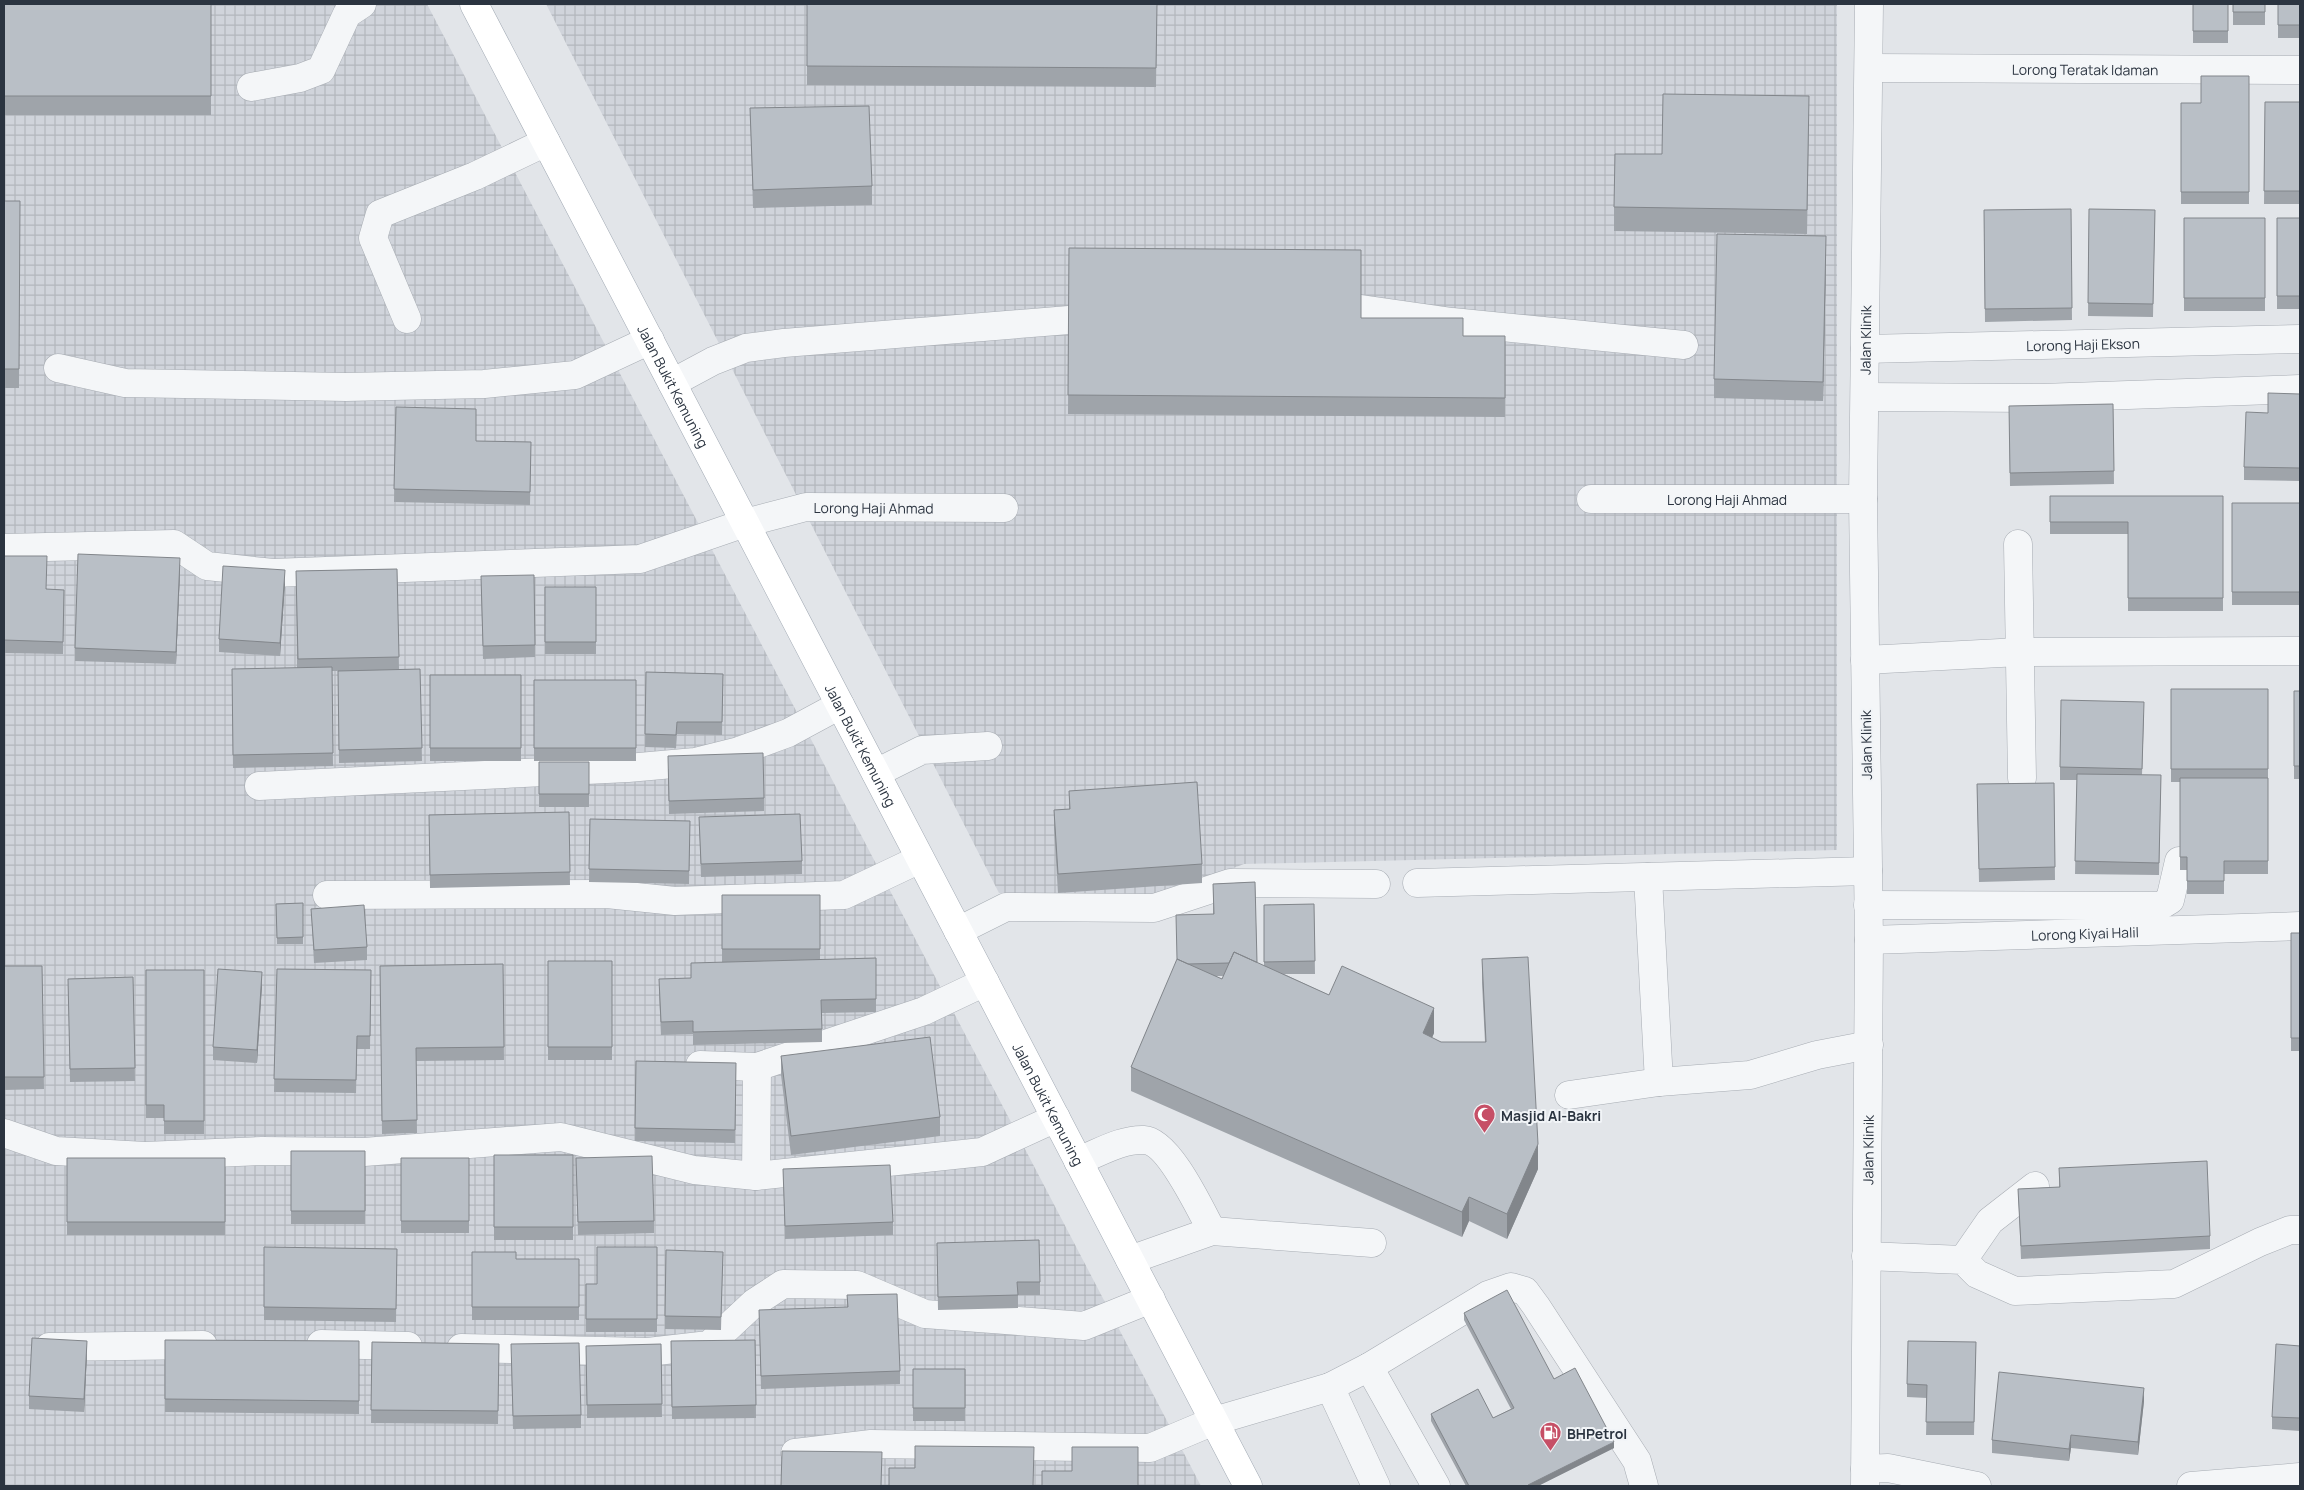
<svg xmlns="http://www.w3.org/2000/svg" width="2304" height="1490" font-family="Manrope,sans-serif">
  <style>
    .industrial { fill: url(#industrial-grid) }
    .lines { fill: none; stroke-linecap: round; stroke-linejoin: round }
    .minor-casing { stroke: #a7acb3; stroke-width: 29 }
    .major-casing { stroke: #a2aab4; stroke-width: 29 }
    .minor { stroke: #f4f6f8; stroke-width: 28 }
    .major { stroke: #fff; stroke-width: 28 }
    .wall { fill: #9fa4aa; fill-rule: evenodd }
    .shaded-wall { fill: #82868b }
    .building { fill: #b9bfc6; stroke: #82868b }
    .labels { text-anchor: middle; dominant-baseline: central; stroke-width: 4; stroke-linejoin: round; paint-order: stroke }
    .street-label { font-size: 14px; fill: #2b3440; stroke: #f1f4f7 }
    .poi-label { font-size: 14px; font-weight: bold; fill: #2b3440; stroke: #f1f4f7; text-anchor: start }
  </style>
  <defs>
    <pattern id="industrial-grid" width="8" height="8" patternUnits="userSpaceOnUse" patternTransform="scale(1.25)"><rect width="8" height="8" fill="#d0d4db"/><path d="M0 4h8M4 0v8" fill="none" stroke="#b3b7bd"/></pattern>
  </defs>
  <rect width="100%" height="100%" fill="#e2e5e9"/>
  <path class="industrial" d="M 4,4 L 427,4 L 1201,1486 L 4,1486 Z
    M 546,4 L 1837,4 L 1837,850 L 1244,864 L 1154,899 L 999,893 Z"/>
  <g class="lines">
    <defs>
      <g id="minor">
        <path id="s1" d="M 1869,68 L 2300,70"/>
        <path d="M 251,87 L 300,78 L 321,70 L 347,14 L 362,4"/>
        <path d="M 1361,309 L 1452,322 L 1684,345"/>
        <path d="M 407,319 L 373,238 L 380,214 L 475,176 L 546,142"/>
        <path id="s2" d="M 1865,349 L 2300,339"/>
        <path d="M 58,368 L 125,383 L 346,387 L 484,384 L 575,375 L 650,340"/>
        <path d="M 672,383 L 713,361 L 746,348 L 784,343 L 1069,320"/>
        <path d="M 1865,397 L 2041,398 L 2300,389"/>
        <path id="s3" d="M 1591,499 L 1863,499"/>
        <path d="M 2018,544 L 2022,778"/>
        <path id="s4" d="M 4,548 L 174,544 L 207,566 L 273,573 L 640,559 L 745,523 L 806,507 L 1004,508"/>
        <path d="M 1865,660 L 2020,652 L 2300,651"/>
        <path d="M 876,773 L 922,750 L 988,746"/>
        <path d="M 259,786 L 628,768 L 695,762 L 739,751 L 788,733 L 840,705"/>
        <path d="M 1648,877 L 1659,1082"/>
        <path d="M 1417,883 L 1868,871"/>
        <path d="M 327,895 L 607,894 L 675,901 L 844,895 L 920,859"/>
        <path d="M 1868,905 L 2160,906 L 2170,900 L 2179,861"/>
        <path d="M 958,931 L 1006,907 L 1154,908 L 1230,883 L 1376,884"/>
        <path id="s5" d="M 1869,940 L 2300,926"/>
        <path d="M 700,1065 L 757,1067 L 924,1011 L 985,982"/>
        <path d="M 1569,1095 L 1659,1082 L 1750,1075 L 1817,1055 L 1869,1045"/>
        <path d="M 4,1133 L 56,1151 L 145,1156 L 262,1151 L 364,1152 L 561,1137 L 694,1170 L 756,1176 L 982,1152 L 1056,1118"/>
        <path d="M 1078,1161 C 1099,1153 1121,1139 1144,1140 C 1169,1141 1201,1211 1212,1231"/>
        <path d="M 756,1176 L 757,1067"/>
        <path d="M 1866,1256 L 1963,1260 L 1977,1274 L 2015,1291 L 2174,1284 L 2260,1242 L 2290,1230 L 2300,1230"/>
        <path d="M 1130,1260 L 1212,1231 L 1372,1243"/>
        <path d="M 1963,1260 L 1990,1221 L 2035,1186"/>
        <path d="M 321,1344 L 408,1346"/>
        <path d="M 49,1347 L 203,1345"/>
        <path d="M 461,1348 L 648,1352 L 709,1345 L 754,1303 L 783,1284 L 857,1285 L 925,1314 L 1084,1326 L 1151,1299"/>
        <path d="M 1369,1367 L 1436,1486"/>
        <path d="M 1330,1387 L 1376,1486"/>
        <path d="M 795,1453 L 871,1444 L 1150,1448 L 1214,1421 L 1330,1387 L 1369,1367 L 1488,1295 L 1511,1287 L 1525,1291 L 1536,1306 L 1637,1461 L 1644,1486"/>
        <path d="M 1865,1469 L 1888,1468 L 1977,1486"/>
        <path id="s6" d="M 1865,1486 L 1869,940 L 1863,499 L 1869,4"/>
        <path d="M 2191,1486 L 2300,1477"/>
      </g>
      <g id="major">
        <path id="s7" d="M 474,4 L 1248,1486"/>
      </g>
    </defs>
    <use href="#minor" class="minor-casing"/>
    <use href="#major" class="major-casing"/>
    <use href="#minor" class="minor"/>
    <use href="#major" class="major"/>
  </g>
  <path class="wall" d="M 4,4 L 211,4 L 211,115 L 4,115 Z
    M 807,4 L 1157,4 L 1156,87 L 807,85 Z
    M 2193,4 L 2228,4 L 2228,43 L 2193,43 Z
    M 2233,4 L 2265,4 L 2265,25 L 2233,25 Z
    M 2278,4 L 2300,4 L 2300,38 L 2278,38 Z
    M 2249,76 L 2249,204 L 2181,204 L 2181,103 L 2201,103 Z
    M 2300,84 L 2300,204 L 2264,204 L 2265,102 L 2300,102 Z
    M 750,108 L 872,186 L 872,205 L 753,208 Z
    M 1809,121 L 1807,234 L 1614,231 L 1614,207 Z
    M 4,201 L 20,201 L 19,388 L 4,388 Z
    M 2071,209 L 2072,320 L 1985,322 L 1984,210 Z
    M 2089,209 L 2155,210 L 2153,317 L 2088,316 Z
    M 2184,218 L 2265,218 L 2265,311 L 2184,311 Z
    M 2277,218 L 2300,218 L 2300,309 L 2277,309 Z
    M 1069,248 L 1361,318 L 1463,336 L 1505,336 L 1505,417 L 1068,414 Z
    M 1826,255 L 1823,401 L 1714,398 L 1714,379 Z
    M 2300,394 L 2300,481 L 2244,480 L 2244,467 L 2268,413 Z
    M 2113,404 L 2114,484 L 2010,486 L 2009,406 Z
    M 396,407 L 476,441 L 531,442 L 530,505 L 394,502 Z
    M 2050,496 L 2223,496 L 2223,611 L 2128,611 L 2128,534 L 2050,534 Z
    M 2232,503 L 2300,503 L 2300,605 L 2232,605 Z
    M 4,556 L 47,589 L 64,590 L 63,654 L 4,653 Z
    M 397,569 L 399,669 L 420,669 L 422,761 L 339,763 L 338,671 L 332,671 L 333,766 L 233,768 L 232,669 L 297,668 L 296,571 Z
    M 180,571 L 176,664 L 75,661 L 75,648 Z
    M 285,583 L 280,656 L 219,652 L 219,639 Z
    M 545,587 L 596,587 L 596,654 L 545,654 Z
    M 481,589 L 535,645 L 535,657 L 483,659 Z
    M 646,672 L 723,674 L 722,735 L 677,734 L 676,748 L 645,747 Z
    M 430,675 L 521,675 L 521,761 L 430,761 Z
    M 534,680 L 636,680 L 636,761 L 534,761 Z
    M 2171,689 L 2268,689 L 2268,874 L 2224,874 L 2224,894 L 2187,894 L 2187,870 L 2180,870 L 2180,782 L 2171,782 Z
    M 2294,691 L 2300,691 L 2300,779 L 2294,779 Z
    M 2144,715 L 2142,775 L 2161,775 L 2159,875 L 2075,874 L 2077,780 L 2060,780 L 2060,767 Z
    M 539,762 L 589,762 L 589,807 L 539,807 Z
    M 668,769 L 764,798 L 764,811 L 669,814 Z
    M 2054,783 L 2055,880 L 1979,882 L 1977,784 Z
    M 1069,791 L 1202,864 L 1202,883 L 1058,893 L 1054,829 L 1054,810 L 1069,809 Z
    M 569,812 L 570,885 L 430,888 L 429,815 Z
    M 699,817 L 802,861 L 802,874 L 701,877 Z
    M 590,819 L 690,821 L 689,884 L 589,882 Z
    M 1255,882 L 1257,963 L 1264,966 L 1264,905 L 1314,904 L 1315,974 L 1284,974 L 1329,995 L 1434,1033 L 1432,1038 L 1441,1042 L 1485,1042 L 1482,983 L 1482,959 L 1538,1169 L 1507,1239 L 1469,1221 L 1462,1237 L 1131,1091 L 1131,1067 L 1177,960 L 1213,914 L 1213,884 ZM 1216,976 L 1223,976 L 1222,979 Z
    M 722,895 L 820,895 L 820,960 L 876,958 L 876,1012 L 822,1013 L 822,1042 L 693,1045 L 693,1034 L 661,1035 L 659,992 L 691,978 L 722,962 Z
    M 303,903 L 303,944 L 277,944 L 276,904 Z
    M 311,909 L 367,947 L 367,960 L 314,963 Z
    M 2291,933 L 2300,933 L 2300,1051 L 2291,1051 Z
    M 548,961 L 612,961 L 612,1060 L 548,1060 Z
    M 503,964 L 504,1060 L 416,1061 L 417,1133 L 382,1134 L 380,966 Z
    M 4,966 L 42,966 L 44,1089 L 4,1090 Z
    M 277,969 L 371,970 L 370,1049 L 357,1049 L 356,1093 L 274,1092 Z
    M 146,970 L 204,970 L 204,1134 L 164,1134 L 164,1118 L 146,1118 Z
    M 133,977 L 135,1081 L 70,1082 L 68,979 Z
    M 262,985 L 257,1063 L 213,1060 L 213,1047 Z
    M 781,1056 L 940,1117 L 940,1136 L 791,1155 L 781,1075 Z
    M 636,1061 L 736,1063 L 735,1143 L 635,1141 Z
    M 291,1151 L 365,1151 L 365,1224 L 291,1224 Z
    M 494,1155 L 573,1155 L 573,1240 L 494,1240 Z
    M 67,1158 L 225,1158 L 225,1235 L 67,1235 Z
    M 401,1158 L 469,1158 L 469,1233 L 401,1233 Z
    M 2059,1168 L 2210,1236 L 2210,1249 L 2021,1259 L 2018,1189 L 2059,1187 Z
    M 783,1169 L 893,1222 L 893,1235 L 785,1239 Z
    M 576,1171 L 654,1221 L 654,1233 L 578,1235 Z
    M 937,1243 L 1040,1282 L 1040,1295 L 1018,1295 L 1018,1308 L 938,1310 Z
    M 264,1247 L 397,1249 L 396,1322 L 264,1320 Z
    M 657,1247 L 657,1332 L 586,1332 L 586,1284 L 597,1284 Z
    M 472,1252 L 516,1259 L 579,1259 L 579,1320 L 472,1320 Z
    M 723,1252 L 721,1330 L 665,1329 L 665,1316 Z
    M 847,1295 L 900,1371 L 900,1384 L 761,1389 L 759,1310 L 847,1308 Z
    M 1464,1313 L 1554,1379 L 1614,1448 L 1538,1486 L 1466,1486 L 1431,1421 L 1431,1414 L 1493,1418 L 1511,1409 L 1464,1320 Z
    M 165,1340 L 359,1341 L 359,1414 L 165,1412 Z
    M 755,1340 L 756,1418 L 672,1419 L 671,1341 Z
    M 372,1342 L 499,1344 L 498,1424 L 371,1423 Z
    M 1976,1342 L 1974,1435 L 1926,1435 L 1927,1398 L 1907,1397 L 1907,1384 Z
    M 661,1344 L 662,1417 L 587,1418 L 586,1346 Z
    M 2300,1346 L 2300,1431 L 2272,1429 L 2272,1417 Z
    M 87,1354 L 84,1412 L 29,1409 L 29,1396 Z
    M 511,1357 L 581,1415 L 581,1428 L 513,1429 Z
    M 913,1369 L 965,1369 L 965,1421 L 913,1421 Z
    M 2144,1401 L 2138,1455 L 2071,1448 L 2069,1461 L 1992,1453 L 1992,1440 Z"/>
  <path class="shaded-wall" d="M 1826,236 L 1826,255 L 1823,401 L 1823,382 Z
    M 180,558 L 180,571 L 176,664 L 176,652 Z
    M 285,570 L 285,583 L 280,656 L 280,643 Z
    M 262,972 L 262,985 L 257,1063 L 257,1050 Z
    M 1434,1008 L 1434,1033 L 1423,1058 L 1423,1033 Z
    M 1538,1144 L 1538,1169 L 1507,1239 L 1507,1214 Z
    M 1469,1197 L 1469,1221 L 1462,1237 L 1462,1212 Z
    M 87,1341 L 87,1354 L 84,1412 L 84,1399 Z
    M 2144,1388 L 2144,1401 L 2138,1455 L 2138,1442 Z
    M 2071,1435 L 2071,1448 L 2069,1461 L 2069,1449 Z
    M 1614,1442 L 1614,1448 L 1538,1486 L 1528,1486 L 1528,1485 Z"/>
  <path class="building" d="M 4,4 L 211,4 L 211,96 L 4,96 Z
    M 807,4 L 1157,4 L 1156,68 L 807,66 Z
    M 2193,4 L 2228,4 L 2228,31 L 2193,31 Z
    M 2233,4 L 2265,4 L 2265,12 L 2233,12 Z
    M 2278,4 L 2300,4 L 2300,25 L 2278,25 Z
    M 2201,76 L 2249,76 L 2249,192 L 2181,192 L 2181,103 L 2201,103 Z
    M 2300,84 L 2300,191 L 2264,191 L 2265,102 L 2300,102 Z
    M 1663,94 L 1809,96 L 1807,210 L 1614,207 L 1615,154 L 1662,154 Z
    M 869,106 L 872,186 L 753,190 L 750,108 Z
    M 4,201 L 20,201 L 19,369 L 4,369 Z
    M 2071,209 L 2072,308 L 1985,309 L 1984,210 Z
    M 2089,209 L 2155,210 L 2153,304 L 2088,303 Z
    M 2184,218 L 2265,218 L 2265,298 L 2184,298 Z
    M 2277,218 L 2300,218 L 2300,296 L 2277,296 Z
    M 1717,234 L 1826,236 L 1823,382 L 1714,379 Z
    M 1069,248 L 1361,250 L 1361,318 L 1463,318 L 1463,336 L 1505,336 L 1505,398 L 1068,395 Z
    M 2268,393 L 2300,394 L 2300,468 L 2244,467 L 2246,412 L 2268,413 Z
    M 2113,404 L 2114,471 L 2010,473 L 2009,406 Z
    M 396,407 L 476,409 L 476,441 L 531,442 L 530,492 L 394,489 Z
    M 2050,496 L 2223,496 L 2223,598 L 2128,598 L 2128,522 L 2050,522 Z
    M 2232,503 L 2300,503 L 2300,592 L 2232,592 Z
    M 78,554 L 180,558 L 176,652 L 75,648 Z
    M 4,556 L 47,556 L 46,589 L 64,590 L 63,642 L 4,640 Z
    M 223,566 L 285,570 L 280,643 L 219,639 Z
    M 397,569 L 399,657 L 298,659 L 296,571 Z
    M 534,575 L 535,645 L 483,646 L 481,576 Z
    M 545,587 L 596,587 L 596,642 L 545,642 Z
    M 332,667 L 333,753 L 233,755 L 232,669 Z
    M 420,669 L 422,748 L 339,750 L 338,671 Z
    M 646,672 L 723,674 L 722,722 L 677,722 L 676,735 L 645,734 Z
    M 430,675 L 521,675 L 521,748 L 430,748 Z
    M 534,680 L 636,680 L 636,748 L 534,748 Z
    M 2171,689 L 2268,689 L 2268,769 L 2171,769 Z
    M 2294,691 L 2300,691 L 2300,766 L 2294,766 Z
    M 2061,700 L 2144,702 L 2142,769 L 2060,767 Z
    M 763,753 L 764,798 L 669,801 L 668,756 Z
    M 539,762 L 589,762 L 589,794 L 539,794 Z
    M 2077,774 L 2161,775 L 2159,863 L 2075,861 Z
    M 2180,778 L 2268,778 L 2268,861 L 2224,861 L 2224,881 L 2187,881 L 2187,857 L 2180,857 Z
    M 1197,782 L 1202,864 L 1058,874 L 1054,810 L 1070,809 L 1069,791 Z
    M 2054,783 L 2055,867 L 1979,869 L 1977,784 Z
    M 569,812 L 570,872 L 430,875 L 429,815 Z
    M 800,814 L 802,861 L 701,864 L 699,817 Z
    M 590,819 L 690,821 L 689,871 L 589,869 Z
    M 1255,882 L 1257,962 L 1256,962 L 1234,952 L 1229,963 L 1188,964 L 1177,959 L 1176,915 L 1214,914 L 1213,884 Z
    M 722,895 L 820,895 L 820,949 L 722,949 Z
    M 303,903 L 303,937 L 277,938 L 276,904 Z
    M 1314,904 L 1315,961 L 1264,962 L 1264,905 Z
    M 364,905 L 367,947 L 314,950 L 311,909 Z
    M 2291,933 L 2300,933 L 2300,1038 L 2291,1038 Z
    M 1234,952 L 1329,995 L 1342,966 L 1434,1008 L 1423,1033 L 1441,1042 L 1486,1042 L 1482,959 L 1528,957 L 1538,1144 L 1507,1214 L 1469,1197 L 1462,1212 L 1131,1067 L 1177,959 L 1222,979 Z
    M 876,958 L 876,999 L 821,1000 L 822,1029 L 693,1032 L 693,1021 L 661,1022 L 659,979 L 691,978 L 691,963 Z
    M 548,961 L 612,961 L 612,1047 L 548,1047 Z
    M 503,964 L 504,1047 L 416,1048 L 417,1120 L 382,1121 L 380,966 Z
    M 4,966 L 42,966 L 44,1077 L 4,1077 Z
    M 218,969 L 262,972 L 257,1050 L 213,1047 Z
    M 277,969 L 371,970 L 370,1036 L 357,1036 L 356,1080 L 274,1079 Z
    M 146,970 L 204,970 L 204,1121 L 164,1121 L 164,1105 L 146,1105 Z
    M 133,977 L 135,1068 L 70,1069 L 68,979 Z
    M 930,1037 L 940,1117 L 791,1136 L 781,1056 Z
    M 636,1061 L 736,1063 L 735,1130 L 635,1128 Z
    M 291,1151 L 365,1151 L 365,1211 L 291,1211 Z
    M 494,1155 L 573,1155 L 573,1227 L 494,1227 Z
    M 652,1156 L 654,1221 L 578,1222 L 576,1158 Z
    M 67,1158 L 225,1158 L 225,1222 L 67,1222 Z
    M 401,1158 L 469,1158 L 469,1221 L 401,1221 Z
    M 2207,1161 L 2210,1236 L 2021,1246 L 2018,1189 L 2060,1187 L 2059,1168 Z
    M 890,1165 L 893,1222 L 785,1226 L 783,1169 Z
    M 1039,1240 L 1040,1282 L 1017,1282 L 1018,1295 L 938,1297 L 937,1243 Z
    M 264,1247 L 397,1249 L 396,1309 L 264,1307 Z
    M 597,1247 L 657,1247 L 657,1319 L 586,1319 L 586,1284 L 597,1284 Z
    M 666,1250 L 723,1252 L 721,1317 L 665,1316 Z
    M 472,1252 L 516,1252 L 516,1259 L 579,1259 L 579,1307 L 472,1307 Z
    M 1507,1290 L 1554,1379 L 1575,1368 L 1614,1442 L 1528,1485 L 1529,1486 L 1469,1486 L 1431,1414 L 1478,1389 L 1493,1418 L 1514,1408 L 1464,1313 Z
    M 897,1294 L 900,1371 L 761,1376 L 759,1310 L 848,1307 L 847,1295 Z
    M 32,1338 L 87,1341 L 84,1399 L 29,1396 Z
    M 165,1340 L 359,1341 L 359,1401 L 165,1399 Z
    M 755,1340 L 756,1405 L 672,1407 L 671,1341 Z
    M 1908,1341 L 1976,1342 L 1974,1422 L 1926,1422 L 1927,1385 L 1907,1384 Z
    M 372,1342 L 499,1344 L 498,1411 L 371,1410 Z
    M 579,1343 L 581,1415 L 513,1416 L 511,1344 Z
    M 661,1344 L 662,1404 L 587,1405 L 586,1346 Z
    M 2276,1344 L 2300,1346 L 2300,1418 L 2272,1417 Z
    M 913,1369 L 965,1369 L 965,1408 L 913,1408 Z
    M 1999,1372 L 2144,1388 L 2138,1442 L 2071,1435 L 2069,1449 L 1992,1440 Z
    M 915,1446 L 1034,1447 L 1033,1486 L 889,1486 L 889,1468 L 915,1468 Z
    M 1072,1447 L 1138,1447 L 1138,1486 L 1042,1486 L 1042,1471 L 1072,1471 Z
    M 782,1451 L 882,1452 L 881,1486 L 781,1486 Z"/>
  <defs>
    <symbol id="mosque-pin" viewBox="-11 -11 22 30"><path d="M0 17L-7.5 6A9.5 9.5 0 1 1 7.5 6Z" fill="#c64f66" stroke="#f1f4f7"/><path d="M3.5-4.9A6 6 0 1 0 3.5 4.9A5 5 0 1 1 3.5-4.9Z" fill="#fff"/></symbol>
    <symbol id="fuel-pin" viewBox="-11 -11 22 30"><path d="M0 17L-7.5 6A9.5 9.5 0 1 1 7.5 6Z" fill="#c64f66" stroke="#f1f4f7"/><path d="M-5.5-6h7V0h2V4h1.3V-2.5L3-4.5l.8-.8L6-3V5H2.5V1h-1V6h-7ZM-4.2-4.7v3.2H.2V-4.7Z" fill="#fff"/></symbol>
  </defs>
  <g fill-rule="evenodd">
    <use href="#mosque-pin" x="1472" y="1102" width="25" height="34"/>
    <use href="#fuel-pin" x="1538" y="1420" width="25" height="34"/>
  </g>
  <g class="labels">
    <g class="street-label">
      <text stroke="none"><textPath href="#s1" startOffset="216">Lorong Teratak Idaman</textPath></text>
      <text stroke="none"><textPath href="#s6" startOffset="1146">Jalan Klinik</textPath></text>
      <text stroke="none"><textPath href="#s2" startOffset="218">Lorong Haji Ekson</textPath></text>
      <text stroke="none"><textPath href="#s7" startOffset="431">Jalan Bukit Kemuning</textPath></text>
      <text stroke="none"><textPath href="#s3" startOffset="136">Lorong Haji Ahmad</textPath></text>
      <text stroke="none"><textPath href="#s4" startOffset="885">Lorong Haji Ahmad</textPath></text>
      <text stroke="none"><textPath href="#s7" startOffset="836">Jalan Bukit Kemuning</textPath></text>
      <text transform="translate(1866 745) rotate(-91)">Jalan Klinik</text>
      <text stroke="none"><textPath href="#s5" startOffset="216">Lorong Kiyai Halil</textPath></text>
      <text stroke="none"><textPath href="#s7" startOffset="1241">Jalan Bukit Kemuning</textPath></text>
      <text stroke="none"><textPath href="#s6" startOffset="336">Jalan Klinik</textPath></text>
    </g>
    <g class="poi-label">
      <text x="1501" y="1115">Masjid Al-Bakri</text>
      <text x="1567" y="1433">BHPetrol</text>
    </g>
  </g>
  <rect width="2304" height="1490" fill="none" stroke="#2b3440" stroke-width="10"/>
</svg>
